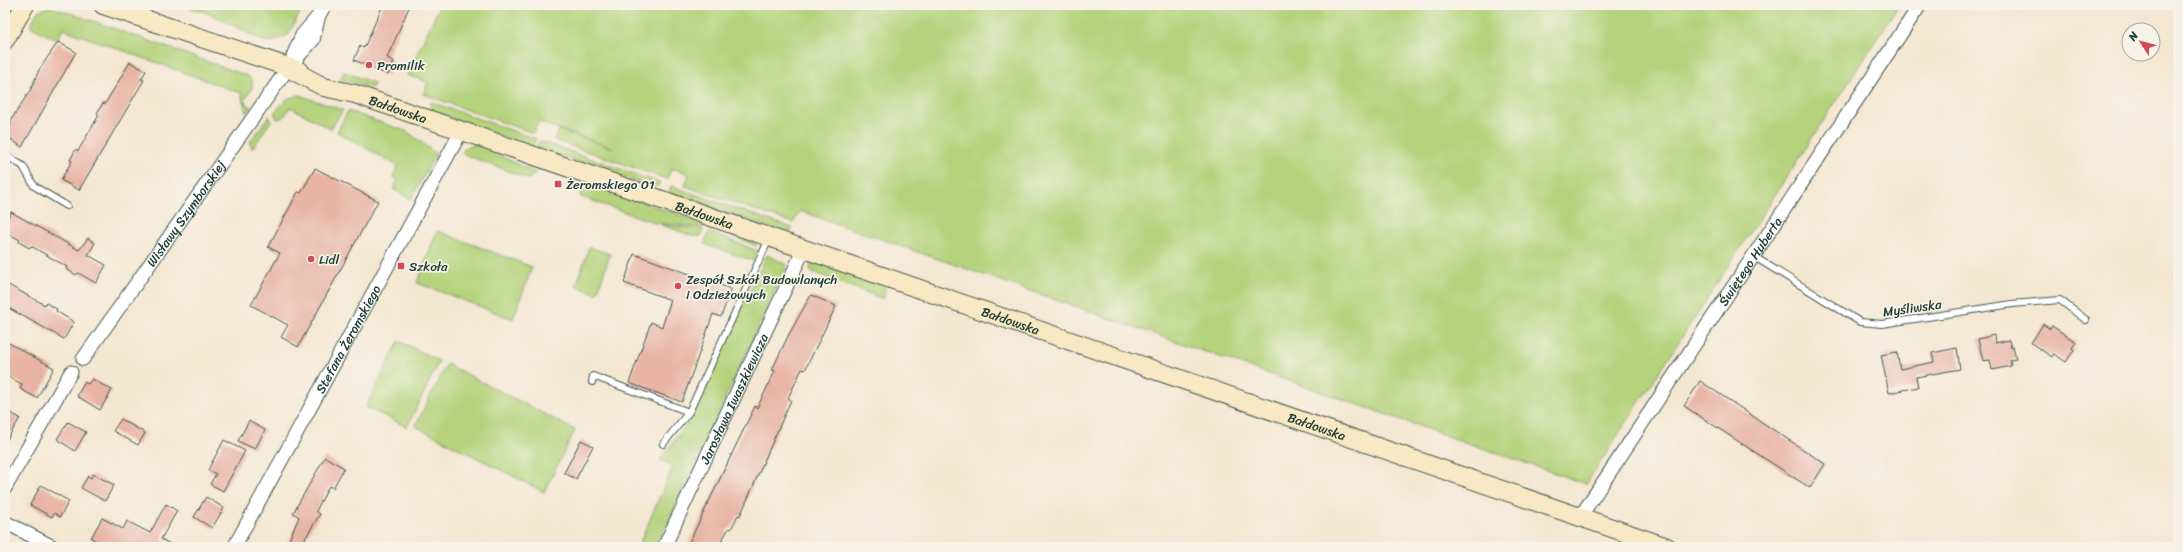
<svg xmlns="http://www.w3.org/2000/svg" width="2183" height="552" font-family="Sriracha,sans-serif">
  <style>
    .green { fill: #b4d37b; stroke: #6a8858 }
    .building { fill: #e8b4a5 }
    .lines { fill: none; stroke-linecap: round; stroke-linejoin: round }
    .lane-casing { stroke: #3f564c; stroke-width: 8 }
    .street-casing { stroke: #3f564c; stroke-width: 15 }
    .secondary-casing { stroke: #3f564c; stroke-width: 20 }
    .lane { stroke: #fff; stroke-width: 6 }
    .street { stroke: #fff; stroke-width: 13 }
    .secondary { stroke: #f8e8c3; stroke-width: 18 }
    .poi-dot { fill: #d1495b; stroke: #f7f3e8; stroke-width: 1.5 }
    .labels { text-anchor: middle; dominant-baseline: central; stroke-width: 3.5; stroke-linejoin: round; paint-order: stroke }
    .poi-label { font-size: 13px; fill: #1f3d34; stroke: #f7f3e8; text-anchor: start }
    .street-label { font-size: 13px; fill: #1f3d34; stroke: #f7f3e8 }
  </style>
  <rect width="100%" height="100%" fill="#f7f3e8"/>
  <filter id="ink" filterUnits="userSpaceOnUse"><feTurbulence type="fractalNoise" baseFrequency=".025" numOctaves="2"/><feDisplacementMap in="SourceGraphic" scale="8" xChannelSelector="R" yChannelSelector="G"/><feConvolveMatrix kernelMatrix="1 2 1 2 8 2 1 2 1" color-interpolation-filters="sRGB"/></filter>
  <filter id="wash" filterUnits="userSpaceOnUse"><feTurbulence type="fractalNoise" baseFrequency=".012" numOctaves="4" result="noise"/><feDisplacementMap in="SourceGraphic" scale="16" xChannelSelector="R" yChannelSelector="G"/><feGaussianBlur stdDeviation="0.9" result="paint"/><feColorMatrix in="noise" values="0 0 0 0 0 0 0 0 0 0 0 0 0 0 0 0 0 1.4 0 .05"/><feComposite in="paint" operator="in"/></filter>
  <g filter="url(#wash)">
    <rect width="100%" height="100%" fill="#f4e7d2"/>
    <path class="green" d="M 182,5 L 304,5 L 288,35 L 271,42 L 261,40 L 211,14 Z
      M 440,5 L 1899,5 L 1586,484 L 800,211 L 793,223 L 685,186 L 689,174 L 672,168 L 667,179 L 554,140 L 559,130 L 613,148 L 539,122 L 533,133 L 423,94 L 428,82 L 407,75 Z
      M 50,7 L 73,14 L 248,76 L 252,81 L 252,88 L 244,101 L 251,107 L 246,113 L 241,93 L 63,29 L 57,40 L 30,26 L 38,11 Z
      M 344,72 L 374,83 L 372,88 L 341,79 Z
      M 299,95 L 343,110 L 331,129 L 290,107 L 284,117 L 277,119 L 274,113 L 287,99 Z
      M 431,102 L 536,139 L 532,148 L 430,110 Z
      M 348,111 L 408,132 L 436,154 L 411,199 L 393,189 L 398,179 L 393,177 L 398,166 L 337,132 Z
      M 269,116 L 271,121 L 252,149 L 250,142 Z
      M 540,141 L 660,183 L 658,186 L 649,186 L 536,147 Z
      M 474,145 L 481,146 L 535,173 L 529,179 L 461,153 L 466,147 Z
      M 671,186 L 792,228 L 791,232 L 779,231 L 669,192 Z
      M 579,187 L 610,191 L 748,239 L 755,243 L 757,246 L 705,225 L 703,227 L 656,223 L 581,197 Z
      M 661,225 L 703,229 L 701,236 L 693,236 Z
      M 437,231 L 532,267 L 513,319 L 417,283 Z
      M 709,232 L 758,251 L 754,261 L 704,244 Z
      M 589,247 L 610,254 L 597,294 L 576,286 Z
      M 767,255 L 787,265 L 656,547 L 638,547 L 673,466 L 660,460 L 691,418 Z
      M 821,263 L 881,285 L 885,288 L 884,299 L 810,271 L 811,264 Z
      M 399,341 L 439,361 L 407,427 L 366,407 Z
      M 447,364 L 575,430 L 544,492 L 415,426 Z"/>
    <g id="blocks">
      <path class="building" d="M 383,5 L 410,5 L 387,58 L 394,61 L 388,75 L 354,60 L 360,46 L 364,48 Z
        M 58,42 L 76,52 L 22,147 L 5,135 L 11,124 L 9,123 L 31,89 L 39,70 Z
        M 130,62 L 146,71 L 141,79 L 144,80 L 79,190 L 61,180 L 72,161 L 70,160 L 76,149 L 78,151 L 99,115 L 97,113 L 103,103 L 105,104 Z
        M 315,168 L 378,201 L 298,347 L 281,337 L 288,325 L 251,305 L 280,253 L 268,247 L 298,192 L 301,193 Z
        M 11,212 L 79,250 L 88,238 L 95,243 L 88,255 L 106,265 L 96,283 L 78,273 L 76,275 L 66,269 L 67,267 L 31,246 L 29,248 L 19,242 L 20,240 L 5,232 L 5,223 Z
        M 634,254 L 731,289 L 721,317 L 713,314 L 682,402 L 629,383 L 651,322 L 662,327 L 671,300 L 624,283 Z
        M 5,283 L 45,305 L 46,303 L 57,309 L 56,311 L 74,322 L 64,339 L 5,306 Z
        M 811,295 L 836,306 L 805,370 L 802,369 L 788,398 L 791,400 L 740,516 L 738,515 L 731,529 L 729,528 L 718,547 L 687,547 L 755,406 L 757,408 L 775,371 L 772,370 L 788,336 Z
        M 2043,324 L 2050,329 L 2052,326 L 2076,342 L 2072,348 L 2074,350 L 2066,362 L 2054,354 L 2052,357 L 2031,343 Z
        M 1994,335 L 1995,343 L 2009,340 L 2011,348 L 2013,347 L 2016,359 L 2010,360 L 2011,366 L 1992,370 L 1990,360 L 1983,361 L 1978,339 Z
        M 5,341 L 54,368 L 37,398 L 20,389 L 22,384 L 5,375 Z
        M 1957,348 L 1960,369 L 1916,377 L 1918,387 L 1889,393 L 1881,355 L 1897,352 L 1900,369 L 1934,362 L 1932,353 Z
        M 92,379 L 112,390 L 100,410 L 77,396 L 85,382 L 88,384 Z
        M 1700,381 L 1825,464 L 1810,488 L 1684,406 Z
        M 5,410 L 20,418 L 5,443 Z
        M 121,419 L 145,433 L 138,445 L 113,431 Z
        M 249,421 L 265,430 L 255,449 L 238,441 Z
        M 68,422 L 86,432 L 75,451 L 57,439 Z
        M 224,440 L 245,451 L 223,491 L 210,484 L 216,474 L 208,470 Z
        M 581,440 L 593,446 L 576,479 L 564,473 Z
        M 325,457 L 344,468 L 333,488 L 329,486 L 316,511 L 320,514 L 300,547 L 286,547 L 299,517 L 293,513 Z
        M 93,474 L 114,485 L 105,501 L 81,488 L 88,476 L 91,478 Z
        M 41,485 L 69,501 L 60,517 L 54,513 L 52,517 L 30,505 Z
        M 206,497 L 224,508 L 212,528 L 194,517 Z
        M 166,504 L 177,511 L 161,539 L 176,547 L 108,547 L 91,538 L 102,518 L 123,529 L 127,521 L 150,533 Z"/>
    </g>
  </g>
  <g filter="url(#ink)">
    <use href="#blocks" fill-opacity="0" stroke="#3f564c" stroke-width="1"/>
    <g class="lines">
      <defs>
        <path id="lane" d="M 5,155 L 23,166 L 34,186 L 67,206
          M 1753,256 L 1860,322 L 1882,324 L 2012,304 L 2060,300 L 2086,320
          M 592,382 L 593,376 L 689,412 L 769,239
          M 663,444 L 689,412"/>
        <g id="street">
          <path d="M 293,56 L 302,35 L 319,15 L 325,5"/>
          <path id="s1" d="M 83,359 L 288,68 L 313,40 L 319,15"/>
          <path d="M 5,488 L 71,372"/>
          <path id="s2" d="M 1580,517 L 1920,5"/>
          <path d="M 5,522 L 53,547"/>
          <path id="s3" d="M 234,547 L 462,130"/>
          <path id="s4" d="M 664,547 L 804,249"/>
        </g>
        <g id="secondary">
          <path d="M 103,5 L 300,71"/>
          <path d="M 5,40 L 25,5"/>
          <path id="s5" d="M 288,68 L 324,87 L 355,94 L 1667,547"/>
        </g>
      </defs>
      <use href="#lane" class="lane-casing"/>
      <use href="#street" class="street-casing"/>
      <use href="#secondary" class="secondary-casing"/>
      <use href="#lane" class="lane"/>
      <use href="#street" class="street"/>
      <use href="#secondary" class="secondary"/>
    </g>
  </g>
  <g class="poi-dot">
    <circle cx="369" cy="65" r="4"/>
    <rect x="554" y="180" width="8" height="8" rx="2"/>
    <circle cx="311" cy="259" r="4"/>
    <rect x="397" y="262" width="8" height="8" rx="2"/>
    <circle cx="678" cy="286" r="4"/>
  </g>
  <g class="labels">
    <g class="poi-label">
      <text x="377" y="65">Promilik</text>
      <text x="566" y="184">Żeromskiego 01</text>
      <text x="319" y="259">Lidl</text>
      <text x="409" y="266">Szkoła</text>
      <text x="686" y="279">Zespół Szkół Budowlanych<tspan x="686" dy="15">i Odzieżowych</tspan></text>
    </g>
    <g class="street-label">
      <text stroke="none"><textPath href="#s5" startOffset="118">Bałdowska</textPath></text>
      <text stroke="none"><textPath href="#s1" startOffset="178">Wisławy Szymborskiej</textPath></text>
      <text stroke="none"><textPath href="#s5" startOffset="442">Bałdowska</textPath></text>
      <text stroke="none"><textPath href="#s2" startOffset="307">Świętego Huberta</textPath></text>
      <text transform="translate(1912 308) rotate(-8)">Myśliwska</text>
      <text stroke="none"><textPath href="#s5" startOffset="766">Bałdowska</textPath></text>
      <text stroke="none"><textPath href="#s3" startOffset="237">Stefana Żeromskiego</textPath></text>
      <text stroke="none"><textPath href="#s4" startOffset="164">Jarosława Iwaszkiewicza</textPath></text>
      <text stroke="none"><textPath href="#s5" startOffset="1090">Bałdowska</textPath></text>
    </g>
  </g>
  <rect width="2183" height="552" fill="none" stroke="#f7f3e8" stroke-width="20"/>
  <g transform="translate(2141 42) rotate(306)"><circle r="19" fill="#f7f3e8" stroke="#a1aaa0"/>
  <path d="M0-3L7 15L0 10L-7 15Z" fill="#d1495b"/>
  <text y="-6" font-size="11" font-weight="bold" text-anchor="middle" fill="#1f3d34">N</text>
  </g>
</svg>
